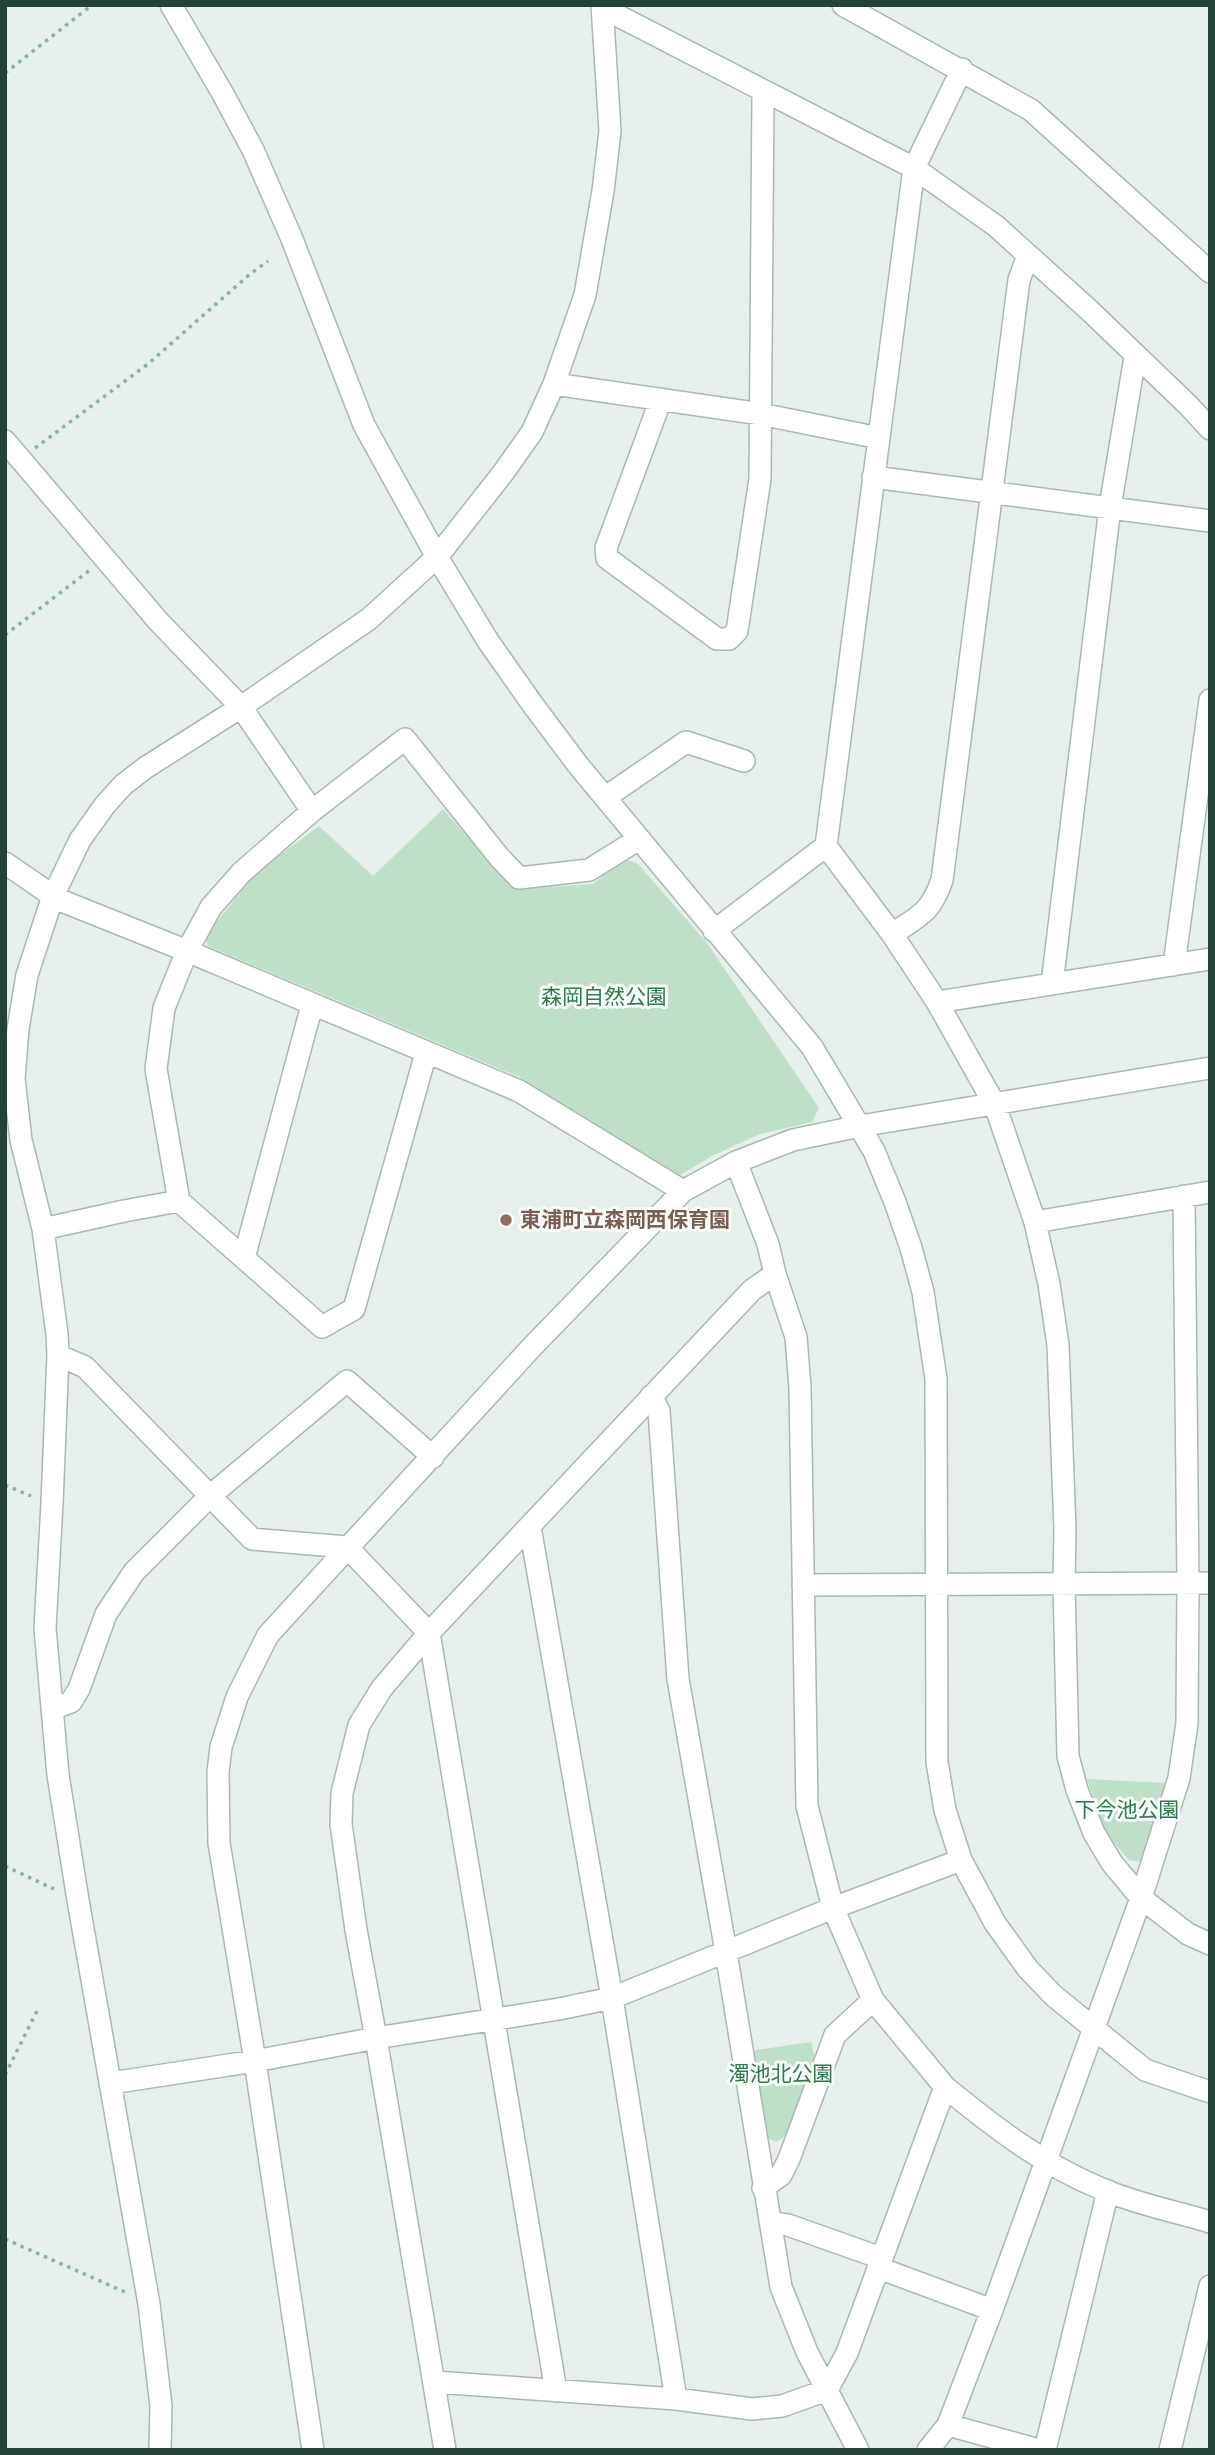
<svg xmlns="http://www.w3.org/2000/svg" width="1215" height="2455" font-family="Karla,'Noto Sans JP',sans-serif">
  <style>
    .green { fill: #bfe0c8 }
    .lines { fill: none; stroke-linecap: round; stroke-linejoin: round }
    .minor-casing { stroke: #a8b8b2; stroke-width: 24 }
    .path { stroke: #86b3a5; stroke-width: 3.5; stroke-dasharray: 3.5 5; stroke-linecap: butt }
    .minor { stroke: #fff; stroke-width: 21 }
    .education-dot { fill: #8d6e63; stroke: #f7fbf9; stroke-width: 2.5 }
    .labels { text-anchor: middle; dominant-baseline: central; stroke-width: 6; stroke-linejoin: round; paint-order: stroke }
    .park-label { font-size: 21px; fill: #2d7a4b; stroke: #f7fbf9 }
    .education-label { font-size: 21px; font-weight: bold; fill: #785e54; stroke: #f7fbf9; text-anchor: start }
  </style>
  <rect width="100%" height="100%" fill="#e6efeb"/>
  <path class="green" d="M 443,809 L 514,889 L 593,884 L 624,858 L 638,864 L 707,943 L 819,1108 L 812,1122 L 760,1134 L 712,1156 L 677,1177 L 519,1077 L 208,946 L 205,936 L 256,873 L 319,826 L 373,876 Z
    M 1087,1779 L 1167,1783 L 1141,1862 L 1129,1860 L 1105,1832 Z
    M 811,2042 L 815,2059 L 789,2133 L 776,2142 L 764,2136 L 751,2060 L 756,2050 Z"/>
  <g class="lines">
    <defs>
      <path id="minor" d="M 171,5 L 223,94 L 253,150 L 292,239 L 364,425 L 437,557 L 488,641 L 533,705 L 578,765 L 812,1047 L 874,1151 L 895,1202 L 911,1248 L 923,1292 L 936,1379 L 937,1762 L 945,1810 L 961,1860 L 995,1923 L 1028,1969 L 1054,1996 L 1145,2070 L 1210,2092
        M 843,5 L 1031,110 L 1210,272
        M 603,8 L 914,168 L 996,226 L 1089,310 L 1189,406 L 1210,429
        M 962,69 L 914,168 L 826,846 L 892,934 L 937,1002 L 995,1105 L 1035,1222 L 1210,1192
        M 554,384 L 761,414 L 879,438
        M 661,399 L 606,548 L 607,558 L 717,639 L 729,639 L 737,631 L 760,479 L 763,92
        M 5,441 L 159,622 L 241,707 L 312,811
        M 873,477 L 1210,521
        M 606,797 L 686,742 L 744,761
        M 5,863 L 53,896
        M 52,897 L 187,951 L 519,1091 L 683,1191
        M 714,931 L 826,846
        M 892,934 C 920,916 931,912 942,880 L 1019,280 L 1028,255
        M 1174,965 L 1210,700
        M 1052,984 L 1110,507 L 1135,357
        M 937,1002 L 1210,959
        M 426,1053 L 354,1309 L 322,1327 L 179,1201 L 156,1069 L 164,1008 L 187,951 L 211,907 L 242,872 L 312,811 L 405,739 L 499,857 L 519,878 L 589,870 L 639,839
        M 1035,1222 L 1049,1284 L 1058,1345 L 1065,1529 L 1064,1584 L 1068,1756 L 1077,1790 L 1094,1833 L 1112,1863 L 1141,1898 L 1188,1934 L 1210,1944
        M 43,1229 L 124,1211 L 179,1201
        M 244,1258 L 312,1005
        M 775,1274 L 796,1337 L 800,1387 L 807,1806 L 833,1908 L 873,2000 L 945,2087
        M 58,1355 L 85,1367 L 252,1539 L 347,1547 L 429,1633 L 556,2391
        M 651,1396 L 659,1411 L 678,1679 L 726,1952 L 781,2287 L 807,2352 L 858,2450
        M 530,1527 L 612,1998 L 676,2399
        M 803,1585 L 1210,1583
        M 52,1709 L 71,1702 L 79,1689 L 106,1614 L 134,1572 L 210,1496 L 347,1381 L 433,1457
        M 111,2083 L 255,2061 L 376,2038 L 559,2009 L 612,1998 L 833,1908 L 961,1860
        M 763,2188 L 781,2175 L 789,2159 L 835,2035 L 873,2000
        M 770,2222 L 788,2225 L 881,2258
        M 879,2268 L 992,2310
        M 435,2382 L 676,2399 L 752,2409 L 782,2406 L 827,2390 L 847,2353 L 945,2087 C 994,2127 1043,2165 1102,2189 C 1136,2204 1174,2211 1210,2222
        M 948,2425 L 1039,2450
        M 160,2450 L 161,2406 L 149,2304 L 78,1900 L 58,1775 L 45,1628 L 52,1504 L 58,1355 L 57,1334 L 43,1229 L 21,1140 L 14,1079 L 18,1029 L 27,975 L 53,896 L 80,840 L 105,805 L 123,785 L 145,768 L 241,707 L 369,619 L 437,557 L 503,473 L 532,432 L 554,384 L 585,295 L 603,191 L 610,131 L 602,5
        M 313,2450 L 255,2061 L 219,1843 L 218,1772 L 221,1747 L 237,1697 L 268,1635 L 531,1348 L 683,1191 L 736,1162 L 793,1140 L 860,1126 L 1210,1068
        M 445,2450 L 376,2038 L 356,1930 L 341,1824 L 342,1793 L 359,1725 L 382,1688 L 429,1633 L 752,1290 L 775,1274 L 768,1244 L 736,1162
        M 928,2450 L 948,2425 L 992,2310 L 1141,1898 L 1179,1778 L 1187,1723 L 1188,1583 L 1184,1196
        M 1045,2450 L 1108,2191
        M 1170,2450 L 1210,2286"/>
    </defs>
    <use href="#minor" class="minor-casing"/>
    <path class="path" d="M 5,73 L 92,5
      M 35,448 L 148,364 L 250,274 L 268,261
      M 5,635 L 90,570
      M 5,1485 L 31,1496
      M 5,1866 L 54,1889
      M 5,2075 L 39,2007
      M 5,2239 L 125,2292"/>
    <use href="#minor" class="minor"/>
  </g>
  <circle class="education-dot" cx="506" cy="1220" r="7"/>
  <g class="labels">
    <g class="park-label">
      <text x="604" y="997">森岡自然公園</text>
      <text x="1127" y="1810">下今池公園</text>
      <text x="781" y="2074">濁池北公園</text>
    </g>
    <g class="education-label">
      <text x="520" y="1220">東浦町立森岡西保育園</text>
    </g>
  </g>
  <rect width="1215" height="2455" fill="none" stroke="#24423a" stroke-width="14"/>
</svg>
